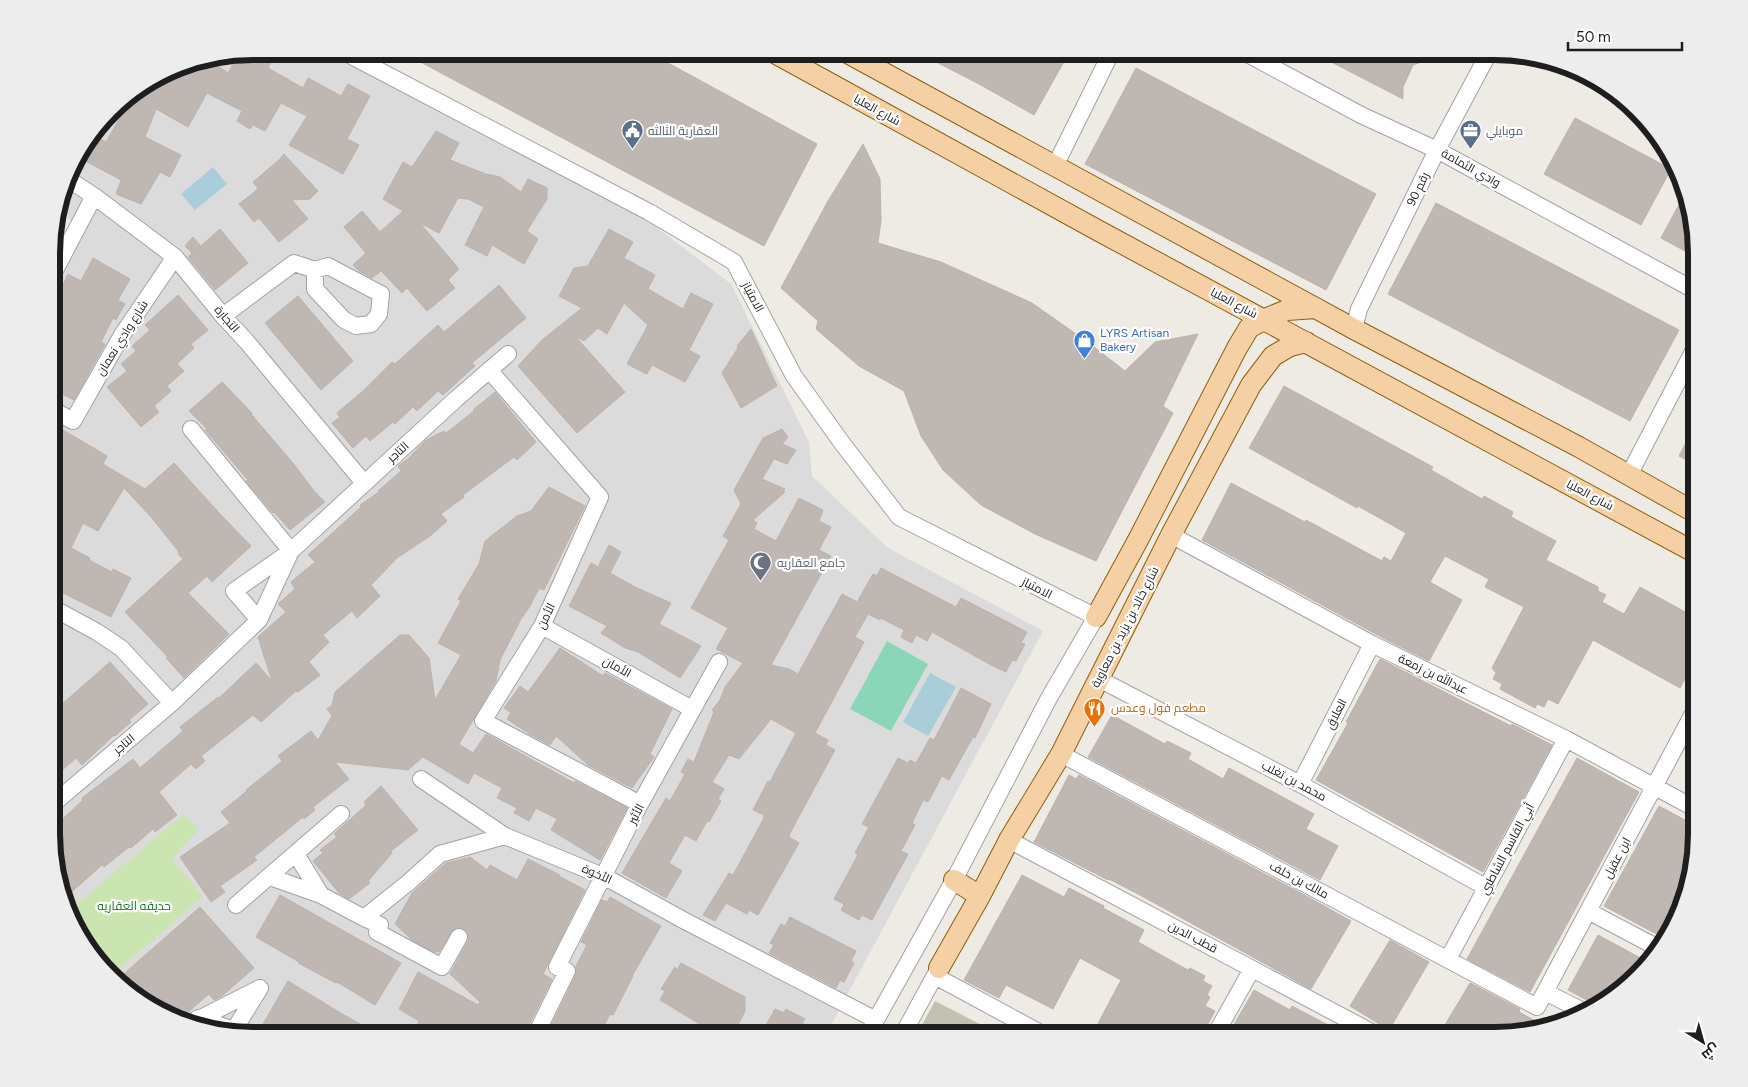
<svg xmlns="http://www.w3.org/2000/svg" width="1748" height="1087" font-family="Figtree,Cairo,sans-serif">
  <style>
    .residential { fill: #dcdbdb }
    .construction { fill: #c2c2b1 }
    .grass { fill: #cae5af }
    .pitch { fill: #89d7b8 }
    .water { fill: #a9ced9 }
    .building { fill: #bfb7b2; stroke: #bfb2a9 }
    .lines { fill: none; stroke-linecap: round; stroke-linejoin: round }
    .minor-casing { stroke: #a2a2a2; stroke-width: 18 }
    .major-casing { stroke: #8d600c; stroke-width: 22 }
    .minor { stroke: #fff; stroke-width: 16 }
    .major { stroke: #f4d0a4; stroke-width: 20 }
    .labels { text-anchor: middle; dominant-baseline: central; stroke-width: 4.5; stroke-linejoin: round; paint-order: stroke }
    .street-label { font-size: 12px; fill: #1e1e1e; stroke: #fff }
    .service-label { font-size: 12px; fill: #4e5e75; stroke: #fff; text-anchor: start }
    .shop-label { font-size: 12px; fill: #366cbe; stroke: #fff; text-anchor: start }
    .worship-label { font-size: 12px; fill: #5b616d; stroke: #fff; text-anchor: start }
    .food-label { font-size: 12px; fill: #c56008; stroke: #fff; text-anchor: start }
    .park-label { font-size: 12px; fill: #14741b; stroke: #fff }
    .rim { fill: none; stroke: #1e1e1e; stroke-width: 6 }
  </style>
  <rect width="100%" height="100%" fill="#eeebe5"/>
  <path class="residential" d="M 253,51 L 318,51 L 504,136 L 598,174 L 660,230 L 731,284 L 809,442 L 812,476 L 888,548 L 1043,631 L 825,1036 L 253,1036 L 201,1029 L 141,1002 L 78,935 L 53,860 L 53,277 L 78,226 L 58,210 L 72,164 L 120,102 L 176,67 Z"/>
  <path class="construction" d="M 935,1001 L 1001,1035 L 916,1036 Z"/>
  <path class="grass" d="M 184,814 L 198,830 L 172,859 L 203,897 L 114,973 L 78,935 L 70,910 Z"/>
  <path class="pitch" d="M 887,641 L 928,664 L 891,731 L 850,709 Z"/>
  <path class="water" d="M 213,167 L 227,184 L 195,210 L 181,194 Z
    M 930,673 L 956,687 L 928,736 L 903,722 Z"/>
  <path class="building" d="M 253,51 L 269,51 L 275,55 L 268,68 L 303,88 L 308,78 L 341,96 L 348,84 L 370,96 L 347,139 L 359,145 L 343,174 L 289,145 L 307,116 L 281,103 L 265,131 L 253,125 L 250,129 L 237,121 L 242,111 L 207,93 L 188,127 L 156,109 L 145,137 L 181,155 L 170,177 L 160,172 L 141,204 L 116,194 L 121,180 L 78,157 L 94,135 L 106,142 L 135,92 L 161,76 L 169,79 L 177,66 L 210,60 L 228,73 L 239,54 Z
    M 400,51 L 646,51 L 817,144 L 764,246 Z
    M 915,51 L 1070,51 L 1034,115 L 979,84 Z
    M 1310,51 L 1447,51 L 1447,53 L 1413,65 L 1403,87 L 1403,99 Z
    M 1136,68 L 1376,194 L 1326,290 L 1085,164 Z
    M 1575,118 L 1671,169 L 1641,225 L 1544,174 Z
    M 436,131 L 459,143 L 450,160 L 486,174 L 500,177 L 521,192 L 528,179 L 547,188 L 547,199 L 527,231 L 538,239 L 524,264 L 492,245 L 487,256 L 465,245 L 484,207 L 468,199 L 458,198 L 439,233 L 420,223 L 459,269 L 448,280 L 455,288 L 427,311 L 407,288 L 402,293 L 381,271 L 372,278 L 359,271 L 353,265 L 366,253 L 344,227 L 362,211 L 380,232 L 403,211 L 383,199 L 403,162 L 412,167 Z
    M 863,144 L 880,179 L 881,220 L 878,243 L 941,262 L 1032,303 L 1093,346 L 1125,371 L 1155,342 L 1198,334 L 1163,406 L 1173,413 L 1096,561 L 1035,534 L 981,505 L 943,470 L 921,436 L 904,391 L 859,366 L 816,329 L 818,321 L 781,288 L 828,201 Z
    M 284,154 L 318,191 L 310,199 L 292,200 L 308,219 L 279,242 L 259,218 L 254,222 L 239,204 L 258,189 L 253,182 L 280,159 Z
    M 1683,197 L 1696,240 L 1696,257 L 1661,238 Z
    M 1436,203 L 1679,330 L 1630,421 L 1388,294 Z
    M 220,229 L 248,263 L 215,290 L 188,257 L 192,253 L 185,246 L 193,237 L 201,246 Z
    M 609,229 L 633,242 L 624,258 L 655,275 L 648,289 L 683,309 L 691,293 L 713,304 L 689,350 L 700,356 L 685,382 L 652,365 L 647,374 L 627,364 L 648,325 L 624,303 L 607,334 L 598,328 L 584,341 L 575,336 L 625,392 L 577,433 L 518,366 L 542,340 L 582,308 L 559,296 L 574,268 L 588,266 Z
    M 93,258 L 130,279 L 118,300 L 125,304 L 116,320 L 113,318 L 101,342 L 105,344 L 74,400 L 53,389 L 53,306 L 68,274 L 81,281 Z
    M 499,285 L 526,318 L 472,363 L 475,366 L 443,395 L 438,391 L 417,411 L 413,407 L 395,424 L 393,422 L 370,441 L 366,436 L 353,448 L 332,423 L 340,417 L 337,413 L 363,391 L 392,362 L 395,364 L 438,325 L 444,332 Z
    M 178,295 L 208,330 L 191,344 L 194,348 L 177,364 L 184,371 L 167,386 L 171,391 L 154,406 L 159,412 L 141,427 L 107,387 L 127,371 L 121,364 L 136,351 L 132,346 L 150,330 L 145,325 Z
    M 298,296 L 353,361 L 321,390 L 265,323 Z
    M 751,329 L 777,386 L 741,408 L 722,373 L 738,348 L 737,346 Z
    M 222,382 L 252,413 L 251,414 L 293,463 L 314,491 L 325,502 L 290,530 L 274,512 L 273,513 L 246,481 L 248,480 L 205,430 L 207,429 L 189,411 Z
    M 1284,386 L 1433,467 L 1431,470 L 1482,499 L 1484,496 L 1513,512 L 1511,517 L 1556,541 L 1546,560 L 1598,587 L 1598,591 L 1606,595 L 1602,602 L 1624,614 L 1640,587 L 1696,618 L 1696,659 L 1680,688 L 1593,640 L 1558,704 L 1548,699 L 1544,707 L 1537,704 L 1535,708 L 1500,689 L 1502,684 L 1493,679 L 1496,673 L 1492,668 L 1524,607 L 1485,587 L 1489,579 L 1445,556 L 1430,582 L 1462,600 L 1429,661 L 1383,638 L 1202,540 L 1231,483 L 1305,522 L 1306,520 L 1382,561 L 1384,557 L 1391,561 L 1406,533 L 1358,506 L 1357,508 L 1249,448 Z
    M 495,392 L 536,442 L 517,460 L 514,457 L 463,495 L 464,497 L 441,514 L 447,521 L 430,536 L 397,558 L 371,585 L 380,596 L 357,618 L 352,611 L 323,635 L 329,642 L 309,662 L 320,675 L 298,692 L 296,691 L 261,722 L 253,715 L 201,756 L 205,761 L 196,769 L 191,764 L 159,792 L 177,815 L 155,832 L 153,829 L 131,848 L 129,847 L 104,867 L 102,865 L 66,897 L 53,860 L 53,848 L 61,841 L 53,831 L 53,828 L 83,800 L 82,798 L 133,759 L 140,768 L 183,731 L 180,727 L 218,697 L 219,698 L 256,663 L 272,681 L 258,637 L 286,612 L 278,604 L 295,589 L 291,582 L 315,562 L 308,555 L 361,507 L 360,505 L 379,492 L 378,491 L 401,471 L 398,466 L 408,459 L 426,440 L 444,431 L 446,433 L 474,411 L 473,410 Z
    M 53,424 L 107,456 L 103,464 L 145,489 L 174,463 L 222,516 L 251,546 L 212,582 L 207,576 L 188,593 L 229,634 L 184,678 L 166,658 L 168,657 L 125,612 L 183,559 L 178,554 L 179,552 L 152,518 L 124,488 L 98,531 L 83,523 L 71,548 L 90,558 L 89,560 L 112,572 L 113,569 L 131,578 L 111,617 L 53,588 Z
    M 1696,424 L 1696,465 L 1679,456 Z
    M 782,429 L 788,437 L 782,444 L 796,450 L 787,464 L 774,459 L 762,479 L 785,489 L 783,491 L 785,492 L 753,520 L 757,523 L 754,529 L 776,541 L 799,498 L 823,510 L 819,521 L 831,527 L 819,550 L 831,556 L 771,665 L 789,669 L 798,674 L 842,594 L 857,602 L 873,574 L 877,576 L 881,568 L 956,607 L 961,598 L 1027,632 L 1021,643 L 1025,644 L 1016,661 L 1012,660 L 1006,672 L 991,665 L 932,632 L 927,641 L 916,635 L 912,643 L 901,637 L 904,630 L 881,618 L 880,620 L 868,614 L 855,637 L 864,642 L 815,733 L 828,740 L 826,745 L 835,750 L 790,833 L 789,837 L 799,843 L 758,915 L 749,910 L 747,914 L 726,903 L 715,921 L 703,915 L 729,873 L 733,875 L 763,820 L 764,815 L 753,810 L 768,781 L 770,782 L 796,733 L 771,719 L 739,759 L 729,755 L 712,782 L 724,789 L 718,799 L 721,801 L 709,822 L 707,821 L 696,841 L 685,835 L 669,863 L 682,871 L 666,898 L 622,873 L 666,798 L 670,801 L 685,774 L 681,772 L 688,759 L 694,762 L 714,712 L 712,710 L 720,700 L 725,687 L 743,663 L 716,649 L 728,628 L 691,608 L 729,540 L 723,536 L 741,504 L 734,490 L 763,438 Z
    M 549,487 L 585,506 L 544,590 L 539,588 L 530,606 L 521,619 L 500,660 L 496,681 L 459,744 L 473,753 L 486,734 L 574,783 L 575,781 L 627,808 L 600,860 L 551,830 L 557,819 L 536,808 L 529,821 L 514,813 L 517,808 L 497,798 L 502,788 L 474,773 L 468,784 L 423,757 L 408,770 L 335,762 L 349,779 L 313,807 L 315,810 L 304,819 L 303,817 L 254,857 L 257,860 L 220,886 L 225,892 L 211,902 L 180,857 L 230,823 L 221,812 L 247,791 L 246,790 L 282,761 L 278,756 L 311,731 L 318,740 L 332,716 L 327,709 L 332,705 L 335,692 L 400,635 L 409,635 L 429,658 L 435,700 L 461,655 L 438,643 L 461,601 L 458,599 L 479,564 L 485,541 L 517,516 L 531,511 Z
    M 609,545 L 621,552 L 610,573 L 635,587 L 671,603 L 659,624 L 701,646 L 680,678 L 638,652 L 625,648 L 601,633 L 607,626 L 569,606 L 591,563 L 598,567 Z
    M 560,648 L 603,676 L 605,673 L 672,709 L 650,754 L 654,757 L 632,788 L 588,765 L 556,736 L 550,745 L 531,735 L 507,719 L 511,713 L 504,708 L 520,686 L 528,692 Z
    M 1380,659 L 1511,726 L 1512,724 L 1552,745 L 1483,872 L 1316,780 L 1348,723 L 1346,722 Z
    M 110,662 L 148,704 L 129,720 L 131,722 L 115,736 L 114,735 L 82,765 L 76,758 L 58,774 L 53,768 L 53,712 Z
    M 961,688 L 991,704 L 975,738 L 973,737 L 949,780 L 942,776 L 928,802 L 923,800 L 912,823 L 915,825 L 901,851 L 908,854 L 872,920 L 862,915 L 859,920 L 841,910 L 844,904 L 834,899 L 858,855 L 855,853 L 869,827 L 862,824 L 898,758 L 908,763 L 910,760 L 916,763 L 930,738 L 934,740 Z
    M 1112,715 L 1165,744 L 1167,741 L 1191,753 L 1188,759 L 1223,779 L 1229,768 L 1314,814 L 1306,829 L 1338,846 L 1320,880 L 1088,757 Z
    M 1577,758 L 1639,792 L 1530,992 L 1467,959 Z
    M 1069,775 L 1076,779 L 1079,775 L 1310,898 L 1351,921 L 1311,989 L 1138,894 L 1109,879 L 1108,880 L 1034,842 Z
    M 381,786 L 418,830 L 391,851 L 392,853 L 368,881 L 370,883 L 349,899 L 339,893 L 313,861 L 323,853 L 320,850 L 337,837 L 334,834 L 366,805 L 364,802 Z
    M 1659,806 L 1696,826 L 1696,847 L 1687,895 L 1664,938 L 1604,906 Z
    M 470,857 L 487,870 L 490,865 L 517,880 L 528,859 L 560,875 L 559,876 L 585,890 L 543,974 L 552,979 L 528,1027 L 527,1026 L 521,1036 L 489,1036 L 468,1026 L 462,1036 L 412,1036 L 419,1021 L 399,1009 L 418,972 L 478,1005 L 480,1002 L 450,974 L 468,941 L 469,936 L 464,929 L 458,927 L 454,929 L 439,952 L 434,952 L 412,940 L 395,924 L 412,893 L 446,863 Z
    M 1022,875 L 1064,897 L 1069,888 L 1104,906 L 1103,908 L 1144,930 L 1138,942 L 1188,970 L 1190,968 L 1205,976 L 1203,981 L 1212,986 L 1207,995 L 1210,997 L 1205,1006 L 1215,1011 L 1202,1035 L 1092,1035 L 1121,980 L 1080,958 L 1053,1009 L 1006,985 L 999,998 L 964,980 Z
    M 280,895 L 401,963 L 375,1005 L 337,982 L 336,983 L 298,963 L 299,962 L 256,937 Z
    M 610,897 L 661,926 L 632,976 L 633,976 L 613,1015 L 610,1014 L 599,1036 L 546,1036 L 576,975 L 576,966 L 587,945 L 581,942 L 602,900 L 607,902 Z
    M 200,907 L 254,968 L 222,996 L 214,1000 L 209,994 L 180,1019 L 141,1002 L 119,978 Z
    M 790,917 L 856,951 L 851,961 L 854,963 L 844,982 L 840,980 L 836,988 L 769,953 L 774,945 L 770,943 L 781,924 L 785,926 Z
    M 1598,935 L 1646,961 L 1598,1006 L 1568,990 Z
    M 1390,940 L 1429,962 L 1389,1030 L 1350,1006 Z
    M 681,963 L 745,997 L 745,1011 L 737,1027 L 732,1027 L 727,1034 L 713,1025 L 711,1031 L 660,1000 L 665,991 L 661,989 L 675,967 L 677,970 Z
    M 288,981 L 339,1012 L 381,1036 L 256,1036 Z
    M 1470,983 L 1520,1009 L 1519,1012 L 1543,1025 L 1508,1035 L 1439,1035 Z
    M 1254,990 L 1290,1010 L 1292,1006 L 1347,1035 L 1228,1035 Z
    M 775,1009 L 784,1013 L 786,1009 L 805,1019 L 802,1023 L 828,1036 L 760,1036 Z"/>
  <g class="lines">
    <defs>
      <path id="minor" d="M 342,51 L 649,212 L 734,262 L 794,376 L 842,443 L 899,517 L 1096,617 L 1049,698 L 954,880 L 867,1036
        M 1242,51 L 1361,115 L 1437,150 L 1696,291
        M 1055,166 L 1112,51
        M 68,179 L 94,196 L 175,257 L 223,316 L 247,342 L 364,483
        M 53,274 L 94,196
        M 223,316 L 294,263 L 315,270 L 328,266 L 381,294 L 379,314 L 371,324 L 356,326 L 344,320 L 315,289 L 315,270
        M 1354,329 L 1359,309 L 1437,150 L 1490,51
        M 489,370 L 600,497 L 542,626 L 483,721 L 640,804
        M 53,410 L 73,421 L 122,335 L 175,257
        M 191,429 L 291,551 L 234,591 L 259,620
        M 1629,475 L 1696,346
        M 1171,535 L 1372,644 L 1566,739 L 1696,809
        M 53,608 L 97,632 L 121,648 L 172,703
        M 542,626 L 692,709
        M 1099,679 L 1300,784 L 1487,888
        M 1061,754 L 1537,1007 L 1696,708
        M 421,779 L 505,836
        M 1300,784 L 1372,644
        M 53,804 L 172,703 L 259,620 L 291,551 L 456,399 L 508,354
        M 1009,840 L 1377,1035
        M 296,854 L 321,895
        M 270,877 L 321,895 L 364,918 L 409,882 L 440,854 L 505,836 L 605,877 L 685,921 L 876,1020
        M 236,905 L 341,814
        M 1588,911 L 1660,949
        M 364,918 L 380,925 L 377,932 L 442,967 L 459,937
        M 1448,959 L 1566,739
        M 935,976 L 1044,1035
        M 1545,992 L 1585,1012
        M 198,1018 L 234,1030 L 260,988
        M 195,1021 L 260,988
        M 1215,1035 L 1252,969
        M 535,1036 L 567,971 L 557,967 L 640,804 L 719,662
        M 902,1036 L 939,968"/>
      <path id="major" d="M 771,51 L 1099,231 L 1696,553
        M 844,51 L 1354,329 L 1579,447 L 1696,513
        M 1096,617 L 1138,540 L 1237,348 L 1249,328 L 1265,319 L 1287,310 L 1316,308
        M 954,880 L 980,896
        M 939,968 L 980,896 L 1009,840 L 1061,754 L 1171,535 L 1251,385 L 1273,356 L 1290,346 L 1306,342"/>
    </defs>
    <use href="#minor" class="minor-casing"/>
    <use href="#major" class="major-casing"/>
    <use href="#minor" class="minor"/>
    <use href="#major" class="major"/>
  </g>
  <defs>
    <symbol id="civic-pin" viewBox="-11 -11 22 30"><path d="M0 17L-7.5 6A9.5 9.5 0 1 1 7.5 6Z" fill="#5c6f8a" stroke="#fff"/><path d="M-.6-6.5H3V-4.5H.6V-3L4-1V1h2V6H-6V1h2V-1L-.6-3ZM-1.2 2.5V6h2.4V2.5Z" fill="#fff"/></symbol>
    <symbol id="office-pin" viewBox="-11 -11 22 30"><path d="M0 17L-7.5 6A9.5 9.5 0 1 1 7.5 6Z" fill="#5c6f8a" stroke="#fff"/><path d="M-6-3h4V-5.5h4V-3h4V5H-6ZM-1-4.5V-3h2v-1.5ZM-6 0V1H6V0Z" fill="#fff"/></symbol>
    <symbol id="shop-pin" viewBox="-11 -11 22 30"><path d="M0 17L-7.5 6A9.5 9.5 0 1 1 7.5 6Z" fill="#3f7fe0" stroke="#fff"/><path d="M-5-2.5h2.3a2.7 3.5 0 0 1 5.4 0H5L5.5 6h-11ZM-1.5-2.5h3a1.5 2.3 0 0 0-3 0Z" fill="#fff"/></symbol>
    <symbol id="mosque-pin" viewBox="-11 -11 22 30"><path d="M0 17L-7.5 6A9.5 9.5 0 1 1 7.5 6Z" fill="#6b7280" stroke="#fff"/><path d="M3.5-4.9A6 6 0 1 0 3.5 4.9A5 5 0 1 1 3.5-4.9Z" fill="#fff"/></symbol>
    <symbol id="restaurant-pin" viewBox="-11 -11 22 30"><path d="M0 17L-7.5 6A9.5 9.5 0 1 1 7.5 6Z" fill="#e8710a" stroke="#fff"/><path d="M-5-6h1v4h1v-4h1v4h1v-4h1v5L-1.5 .5V6h-2V.5L-5-1ZM5-6V6H3V1.5H1.5Q1.5-4 5-6Z" fill="#fff"/></symbol>
  </defs>
  <g fill-rule="evenodd">
    <use href="#civic-pin" x="620" y="118" width="25" height="34"/>
    <use href="#office-pin" x="1458" y="118" width="25" height="34"/>
    <use href="#shop-pin" x="1072" y="328" width="25" height="34"/>
    <use href="#mosque-pin" x="748" y="550" width="25" height="34"/>
    <use href="#restaurant-pin" x="1082" y="696" width="25" height="34"/>
  </g>
  <g class="labels">
    <g class="street-label">
      <text transform="translate(877 110) rotate(29)">شارع العليا</text>
      <text transform="translate(1471 168) rotate(29)">وادي الثمامة</text>
      <text transform="translate(1418 189) rotate(-64)">رقم 90</text>
      <text transform="translate(753 297) rotate(62)">الامتياز</text>
      <text transform="translate(1234 303) rotate(28)">شارع العليا</text>
      <text transform="translate(227 319) rotate(49)">التجارة</text>
      <text transform="translate(122 338) rotate(-58)">شارع وادي نعمان</text>
      <text transform="translate(398 452) rotate(-42)">التاجر</text>
      <text transform="translate(1590 495) rotate(28)">شارع العليا</text>
      <text transform="translate(1037 588) rotate(27)">الامتياز</text>
      <text transform="translate(546 616) rotate(-64)">الأمن</text>
      <text transform="translate(1125 627) rotate(-63)">شارع خالد بن يزيد بن معاوية</text>
      <text transform="translate(617 667) rotate(29)">الأمان</text>
      <text transform="translate(1433 674) rotate(26)">عبدالله بن زمعة</text>
      <text transform="translate(1336 714) rotate(-63)">العلاق</text>
      <text transform="translate(124 744) rotate(-40)">التاجر</text>
      <text transform="translate(1294 781) rotate(28)">محمد بن تغلب</text>
      <text transform="translate(636 814) rotate(-63)">الأثير</text>
      <text transform="translate(1507 849) rotate(-62)">أبي القاسم الشاطبي</text>
      <text transform="translate(1617 858) rotate(-62)">ابن عقيل</text>
      <text transform="translate(597 874) rotate(24)">الأخوة</text>
      <text transform="translate(1299 880) rotate(28)">مالك بن خلف</text>
      <text transform="translate(1193 937) rotate(28)">قطب الدين</text>
    </g>
    <g class="service-label">
      <text x="648" y="131">العقارية الثالثه</text>
      <text x="1486" y="131">موبايلي</text>
    </g>
    <g class="shop-label">
      <text x="1100" y="333">LYRS Artisan<tspan x="1100" dy="14">Bakery</tspan></text>
    </g>
    <g class="worship-label">
      <text x="777" y="563">جامع العقاريه</text>
    </g>
    <g class="food-label">
      <text x="1111" y="708">مطعم فول وعدس</text>
    </g>
    <g class="park-label">
      <text x="134" y="906">حديقه العقاريه</text>
    </g>
  </g>
  <path d="M0 0H1748V1087H0ZM253 60H1495A193 193 0 0 1 1688 253V834A193 193 0 0 1 1495 1027H253A193 193 0 0 1 60 834V253A193 193 0 0 1 253 60Z" fill="#ededed" fill-rule="evenodd"/>
  <path class="rim" d="M253 60H1495A193 193 0 0 1 1688 253V834A193 193 0 0 1 1495 1027H253A193 193 0 0 1 60 834V253A193 193 0 0 1 253 60Z"/>
  <g transform="translate(1703 1042) rotate(143)" stroke="#ffffff" stroke-width="4" paint-order="stroke">
  <path d="M0-4L9 19L0 12L-9 19Z" fill="#1e1e1e"/>
  <text y="-8" font-size="14" font-weight="bold" text-anchor="middle" fill="#1e1e1e">ش</text>
  </g>
  <path d="M1568 42v8h114v-8" fill="none" stroke="#1e1e1e" stroke-width="2.5"/>
  <text x="1576" y="42" font-size="15" fill="#1e1e1e" stroke="#ffffff" stroke-width="4" paint-order="stroke">50 m</text>
</svg>
